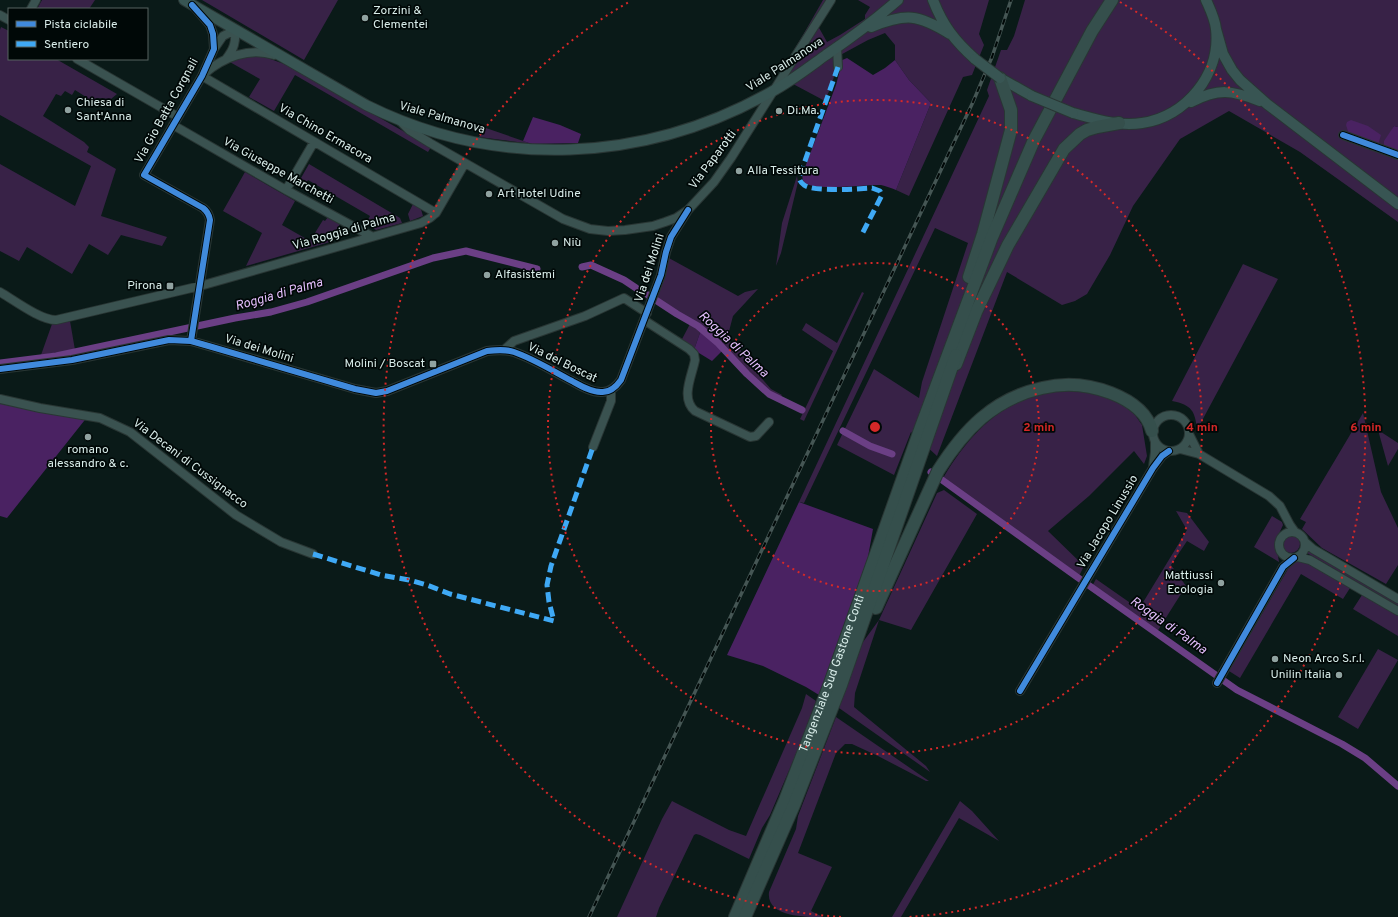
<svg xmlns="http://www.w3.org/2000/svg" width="1398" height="917" font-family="Overpass,sans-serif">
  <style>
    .green { fill: #382247 }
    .forest { fill: #4a2262 }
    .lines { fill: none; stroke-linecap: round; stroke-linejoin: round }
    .canal { stroke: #6b3f85; stroke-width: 7 }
    .minor-casing { stroke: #293634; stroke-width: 10 }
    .major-casing { stroke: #293634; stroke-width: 12 }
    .highway-casing { stroke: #293634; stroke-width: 14 }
    .minor { stroke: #3a5250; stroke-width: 8 }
    .major { stroke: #385553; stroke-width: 10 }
    .highway { stroke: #354f4c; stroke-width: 12 }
    .rail-casing { stroke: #455654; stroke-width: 3.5 }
    .rail { stroke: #000807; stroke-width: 2; stroke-dasharray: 6; stroke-linecap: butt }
    .major-bridge-casing { stroke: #293634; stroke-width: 12; stroke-linecap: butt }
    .major-bridge { stroke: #385553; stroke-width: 10 }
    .quiet { stroke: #3fa9f5; stroke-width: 5; stroke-dasharray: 10 5; stroke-linecap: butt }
    .cycleway-casing { stroke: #000807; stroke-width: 8 }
    .cycleway { stroke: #408adc; stroke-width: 6 }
    .ring { fill: none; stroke: #d62828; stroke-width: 2; stroke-dasharray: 2 4 }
    .poi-dot { fill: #90a2a0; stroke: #000807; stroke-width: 1.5 }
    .labels { text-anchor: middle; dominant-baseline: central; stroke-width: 3.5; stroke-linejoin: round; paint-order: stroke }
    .poi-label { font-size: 12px; fill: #d8ece9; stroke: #000807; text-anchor: start }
    .street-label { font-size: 12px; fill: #d8ece9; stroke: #000807 }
    .water-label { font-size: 13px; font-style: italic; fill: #e5bffe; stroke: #000807 }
    .centre { fill: #d62828; stroke: #000807; stroke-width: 2 }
    .ring-label { font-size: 12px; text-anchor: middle; font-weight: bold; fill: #d62828; stroke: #000807; stroke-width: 3.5; stroke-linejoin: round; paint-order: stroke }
  </style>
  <rect width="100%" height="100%" fill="#0a1a18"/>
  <path class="green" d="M 42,0 L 95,0 L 89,9 L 37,9 Z
    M 202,0 L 338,0 L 304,60 Z
    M 823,0 L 835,0 L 818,26 L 827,42 L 840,35 L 865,19 L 865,15 L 870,7 L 858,0 L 989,0 L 979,34 L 984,45 L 972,75 L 963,77 L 909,196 L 896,190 L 931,103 L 909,80 L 895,60 L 895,45 L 885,33 L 868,40 L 833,59 C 839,72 830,88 825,101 L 778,76 L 803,35 Z
    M 1025,0 L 1398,0 L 1398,127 L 1394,126 L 1384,146 L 1343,131 L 1339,136 L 1398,158 L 1398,222 L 1300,152 L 1229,111 L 1180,139 L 1133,206 L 1110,255 L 1087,294 L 1075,301 L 1062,305 L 1007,272 L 937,456 L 911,432 L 894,475 L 837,445 L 874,369 L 919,398 L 922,382 L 968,243 L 935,228 L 804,503 L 799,502 L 989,96 L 987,90 L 1001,50 L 1007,50 L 1014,36 Z
    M 1,27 L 9,31 L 9,59 L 56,59 L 117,94 L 111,99 L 97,98 L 89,104 L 83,101 L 86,97 L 75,90 L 72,95 L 65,91 L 61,96 L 56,94 L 43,116 L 84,142 L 89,147 L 87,152 L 116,169 L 101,216 L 167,237 L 162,246 L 121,235 L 108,255 L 89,244 L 72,274 L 27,247 L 19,261 L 0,251 L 0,164 L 75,206 L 91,166 L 0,115 L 0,30 Z
    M 247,56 L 262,56 L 287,65 L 431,147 L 428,152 L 295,75 L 274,111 L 249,97 L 260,79 L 228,61 Z
    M 483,127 L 532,144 L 479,137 Z
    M 309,164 L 400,218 L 402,223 L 376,230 L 366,224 L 370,216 L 308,180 L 303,188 L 297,185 Z
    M 245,172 L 295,201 L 282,225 L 310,241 L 323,220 L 325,221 L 328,217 L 340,224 L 330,242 L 246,266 L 262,233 L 223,211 Z
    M 797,176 L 798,182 L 781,253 L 776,266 L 782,223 Z
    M 414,202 L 420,206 L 423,216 L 410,221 L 408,214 Z
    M 667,257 L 738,296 L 745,292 L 758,289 L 733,316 L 727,339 L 740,349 L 749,364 L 771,389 L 782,395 L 780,398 L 770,393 L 710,333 L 699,325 L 656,298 Z
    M 1243,264 L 1278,279 L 1197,430 C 1195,411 1192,405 1172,401 Z
    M 862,292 L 864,293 L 804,421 L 800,419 L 833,351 L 802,330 L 806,323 L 837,343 Z
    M 70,321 L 75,350 L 41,355 L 52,324 Z
    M 691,322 L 701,330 L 694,350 L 681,341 Z
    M 1080,389 L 1119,401 L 1135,415 L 1142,425 L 1147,456 L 1144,464 L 1134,451 L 1089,496 L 1048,531 L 1084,566 L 1077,580 L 941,482 C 962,445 989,412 1030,397 C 1035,395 1041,392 1047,391 C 1057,389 1070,390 1080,389 Z
    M 1363,413 L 1381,492 L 1398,528 L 1398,565 L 1386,584 L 1322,548 L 1302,529 L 1306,522 L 1300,519 Z
    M 1378,430 L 1398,443 L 1398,449 L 1388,466 Z
    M 944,490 L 977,514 L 911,630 L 879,620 L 855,693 L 854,707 L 926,766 L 930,772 L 839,708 L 863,642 L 879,620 L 937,493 Z
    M 1176,511 L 1187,513 L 1209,542 L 1204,551 L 1187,541 L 1171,565 L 1186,586 L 1155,635 L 1090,590 L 1096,579 L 1139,609 L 1187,530 Z
    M 1272,516 L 1282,522 L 1283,525 L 1277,538 L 1276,543 L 1279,562 L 1254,547 Z
    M1282 544a9 9 0 1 1 18 0a9 9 0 1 1-18 0Z
    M 1309,551 L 1398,602 L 1398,606 L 1307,553 Z
    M 1297,561 L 1307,563 L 1350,588 L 1343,599 L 1301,574 L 1240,678 L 1229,671 L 1288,569 Z
    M 1362,595 L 1398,616 L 1398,636 L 1353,609 Z
    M 1378,649 L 1398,660 L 1358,729 L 1338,717 Z
    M 806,694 L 816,701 L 799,747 L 770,815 L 762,828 L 749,859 L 700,835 L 696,834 L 694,835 L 659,908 L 656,917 L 617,917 L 662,819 L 672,801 L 729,830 L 746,836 L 802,708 Z
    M 836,717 L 929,781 L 926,781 L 878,756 L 852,744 L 845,744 L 836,753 L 798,853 L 832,867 L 811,911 L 823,917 C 804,917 766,917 769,892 L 796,829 L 798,816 Z
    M 960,801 L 972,811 L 999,841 L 959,818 L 901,917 L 892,917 Z"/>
  <path class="forest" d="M 847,58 L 873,75 L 885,68 L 895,60 L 909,80 L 931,103 L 896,190 C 891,188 886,186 881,185 C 867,184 812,192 804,182 C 801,178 803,173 804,170 L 836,85 L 841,66 L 840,61 Z
    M 533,117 L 560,125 L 581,134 L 578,143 L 532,144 L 523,141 Z
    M 1351,120 L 1368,126 L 1381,135 L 1378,145 L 1349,134 L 1346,125 L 1347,122 Z
    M 1394,126 L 1398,127 L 1398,151 L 1384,146 L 1384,141 Z
    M 701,330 L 722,351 L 712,361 L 694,350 Z
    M 0,403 L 88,416 L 7,518 L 0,516 Z
    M 799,502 L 873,529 L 868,557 L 819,695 L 806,687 L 763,666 L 727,655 Z"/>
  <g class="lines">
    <path class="canal" d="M 582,267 L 591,265 L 624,280 L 636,288
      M 648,295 L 677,314 L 698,326 L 718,343 L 747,374 L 769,394 L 802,410
      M 0,363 L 56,356 L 235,318 L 271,312 L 307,302 L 433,258 L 466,251 L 537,269
      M 843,431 L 870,446 L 892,454
      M 931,472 L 1077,577 L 1237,690 L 1342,744 L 1365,758 L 1398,786"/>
    <defs>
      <path id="minor" d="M 31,9 L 36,0
        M 0,15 L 9,20
        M 837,48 L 838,67
        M 214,49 L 223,36 L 235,30 C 236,42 234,49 226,59
        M 77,59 L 178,117
        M 204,74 C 223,57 250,47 274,55
        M 202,76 L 436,213
        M 399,120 L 409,130 L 430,143 L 563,219 L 590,229 L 608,231 L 625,230 L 653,226 L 665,222 L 676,218 L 688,210 L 714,182 L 731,158 L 831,0
        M 173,125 L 286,190 L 371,236
        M 1343,135 L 1398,155
        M 286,190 L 314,142
        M 0,292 C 14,300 40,320 56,320 L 200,286 L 421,223 L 430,218 L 436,213 L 465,163
        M 644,320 L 689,349 L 694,354 L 695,360 C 692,376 680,398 695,411 L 750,437 L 756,436 L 769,422
        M 191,341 L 210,220 C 209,214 207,211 203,208 L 144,175 L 202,76 L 214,49 L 213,34 L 210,25 L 196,9
        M 504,350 L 514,341 L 585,316 L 624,298 L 647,313
        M 0,369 L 72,360 L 169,340 L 191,341 L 212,347 L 355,389 L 376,393 L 387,391 L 487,351 C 496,350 505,349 514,352 C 534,359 553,371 572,381 C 581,386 591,392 601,392 C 610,393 616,387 621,380 L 661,275 L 666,252 L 671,237 L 688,210
        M 0,399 L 40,408 L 100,418 L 130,432 L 236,515 L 281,542 L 313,554
        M1153 433a18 18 0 1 1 36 0a18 18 0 1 1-36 0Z
        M 1189,434 L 1199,454
        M 593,447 L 611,401 L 611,390
        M 1180,449 L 1199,454 L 1269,496 L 1280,506 L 1290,525 L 1295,532
        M 1153,467 L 1155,452 L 1155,442
        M1279 545a13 13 0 1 1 26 0a13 13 0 1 1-26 0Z
        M 1305,542 L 1313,549 L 1398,599
        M 1298,557 L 1310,560 L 1398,611
        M 1217,683 L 1283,567 L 1294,558
        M 1020,691 L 1153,468 L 1162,456 L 1169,451"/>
      <path id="major" d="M 184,0 L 366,105 C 497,170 645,163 771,92 C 790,82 808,68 826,55 C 851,38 875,20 898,0
        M 933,0 C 943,26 955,41 975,59
        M 871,27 C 906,13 918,14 950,34
        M 1216,29 L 1223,54 L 1232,70 L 1240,80 L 1267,104 L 1398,204
        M 1000,78 L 1032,96
        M 1191,102 C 1219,88 1231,90 1260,101
        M 1073,113 C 1095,119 1119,127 1142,123 C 1186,117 1221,74 1216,29 C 1215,19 1210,9 1206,0"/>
      <g id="highway">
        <path d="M 969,277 L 983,234 L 1011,130 L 1011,110 L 1000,78"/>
        <path d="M 956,364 L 976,312 L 1008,245 L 1064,149 L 1080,134 L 1087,130 L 1097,127 L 1119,123"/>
        <path d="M 876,608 L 938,471 C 964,430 993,399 1042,388 C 1066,382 1088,384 1111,393 C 1129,400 1147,412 1152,431"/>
        <path id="s1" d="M 735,917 L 785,800 L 829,686 L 921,427 L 992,237 L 1034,140 L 1092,31 L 1112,0"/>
        <path d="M 745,917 L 794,805 L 841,685 L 956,355"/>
      </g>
    </defs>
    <use href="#minor" class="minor-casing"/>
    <use href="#major" class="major-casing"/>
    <use href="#highway" class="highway-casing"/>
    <use href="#minor" class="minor"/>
    <use href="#major" class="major"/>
    <use href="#highway" class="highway"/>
    <defs>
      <path id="rail" d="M 589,917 L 973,102 L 992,57 L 1011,0"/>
    </defs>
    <use href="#rail" class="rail-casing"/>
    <use href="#rail" class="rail"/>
    <defs>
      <path id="major-bridge" d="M 975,59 L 1000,78
        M 1032,96 L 1073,113"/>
    </defs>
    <use href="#major-bridge" class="major-bridge-casing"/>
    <use href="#major-bridge" class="major-bridge"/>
    <path class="quiet" d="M 838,67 L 799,178 C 800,181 801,183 804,185 C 813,192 858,189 872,188 L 880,191 L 882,195 L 861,236
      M 313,554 L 381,575 L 409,580 L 427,585 L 450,594 L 554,621 L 549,602 L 547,585 L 551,566 L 593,447"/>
    <defs>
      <path id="cycleway" d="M 1343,135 L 1398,155
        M 191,341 L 210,220 C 209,214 207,211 203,208 L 144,175 L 202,76 L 214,49 L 213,34 L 210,25 L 192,5
        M 0,369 L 72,360 L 169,340 L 191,341 L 212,347 L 355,389 L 376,393 L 387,391 L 487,351 C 496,350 505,349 514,352 C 534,359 553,371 572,381 C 581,386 591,392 601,392 C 610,393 616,387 621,380 L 661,275 L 666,252 L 671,237 L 688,210
        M 1217,683 L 1283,567 L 1294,558
        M 1020,691 L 1153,468 L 1162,456 L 1169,451"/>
    </defs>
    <use href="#cycleway" class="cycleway-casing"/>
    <use href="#cycleway" class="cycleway"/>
  </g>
  <g class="ring">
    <circle cx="875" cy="427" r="164"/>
    <circle cx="875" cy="427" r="327"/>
    <path d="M841 917A491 491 0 0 1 629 2M1120 2A491 491 0 0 1 909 917"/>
  </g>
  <g class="poi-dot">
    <circle cx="365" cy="18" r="4"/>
    <circle cx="68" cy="110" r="4"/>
    <circle cx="779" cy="111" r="4"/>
    <circle cx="739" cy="171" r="4"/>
    <circle cx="489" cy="194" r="4"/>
    <circle cx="555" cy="243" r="4"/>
    <circle cx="487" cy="275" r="4"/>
    <rect x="166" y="282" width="8" height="8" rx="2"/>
    <rect x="429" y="360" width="8" height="8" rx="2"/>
    <circle cx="88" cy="437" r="4"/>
    <circle cx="1221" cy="583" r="4"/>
    <circle cx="1275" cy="659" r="4"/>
    <circle cx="1339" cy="675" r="4"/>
  </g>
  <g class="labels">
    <g class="poi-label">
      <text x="373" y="11">Zorzini &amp;<tspan x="373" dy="14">Clementei</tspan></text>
      <text x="76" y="103">Chiesa di<tspan x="76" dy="14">Sant'Anna</tspan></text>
      <text x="787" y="111">Di.Ma.</text>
      <text x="747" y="171">Alla Tessitura</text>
      <text x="497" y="194">Art Hotel Udine</text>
      <text x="563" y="243">Niù</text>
      <text x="495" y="275">Alfasistemi</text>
      <text x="162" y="286" text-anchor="end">Pirona</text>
      <text x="425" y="364" text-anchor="end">Molini / Boscat</text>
      <text x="88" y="450" text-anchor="middle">romano<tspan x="88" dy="14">alessandro &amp; c.</tspan></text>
      <text x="1213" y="576" text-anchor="end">Mattiussi<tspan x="1213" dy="14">Ecologia</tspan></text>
      <text x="1283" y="659">Neon Arco S.r.l.</text>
      <text x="1331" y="675" text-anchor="end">Unilin Italia</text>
    </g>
    <g class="street-label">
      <text transform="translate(785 65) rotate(-33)">Viale Palmanova</text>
      <text transform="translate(167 111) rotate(-61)">Via Gio Batta Corgnali</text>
      <text transform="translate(442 118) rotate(16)">Viale Palmanova</text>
      <text transform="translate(325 134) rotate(30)">Via Chino Ermacora</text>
      <text transform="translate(713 160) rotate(-53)">Via Paparotti</text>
      <text transform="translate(278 171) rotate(29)">Via Giuseppe Marchetti</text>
      <text transform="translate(344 232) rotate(-16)">Via Roggia di Palma</text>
      <text transform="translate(650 268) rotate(-72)">Via dei Molini</text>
      <text transform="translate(259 349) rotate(17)">Via dei Molini</text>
      <text transform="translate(562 363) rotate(26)">Via del Boscat</text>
      <text transform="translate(190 464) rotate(37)">Via Decani di Cussignacco</text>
      <text transform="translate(1108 522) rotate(-59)">Via Jacopo Linussio</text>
      <text stroke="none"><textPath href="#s1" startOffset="262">Tangenziale Sud Gastone Conti</textPath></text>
    </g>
    <g class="water-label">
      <text transform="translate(279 295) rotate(-16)">Roggia di Palma</text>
      <text transform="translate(733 345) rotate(43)">Roggia di Palma</text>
      <text transform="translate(1168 626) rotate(35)">Roggia di Palma</text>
    </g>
  </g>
  <circle cx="875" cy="427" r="6" class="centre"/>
  <g class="ring-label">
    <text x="1039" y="431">2 min</text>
    <text x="1202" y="431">4 min</text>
    <text x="1366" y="431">6 min</text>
  </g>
  <rect x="8" y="8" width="140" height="52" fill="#000807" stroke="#566361"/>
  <rect x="16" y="21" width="20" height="6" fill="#408adc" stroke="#566361"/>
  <text x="44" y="28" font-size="12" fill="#d8ece9">Pista ciclabile</text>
  <rect x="16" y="41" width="20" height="6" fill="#3fa9f5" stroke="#566361"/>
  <text x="44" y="48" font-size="12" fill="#d8ece9">Sentiero</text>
</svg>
